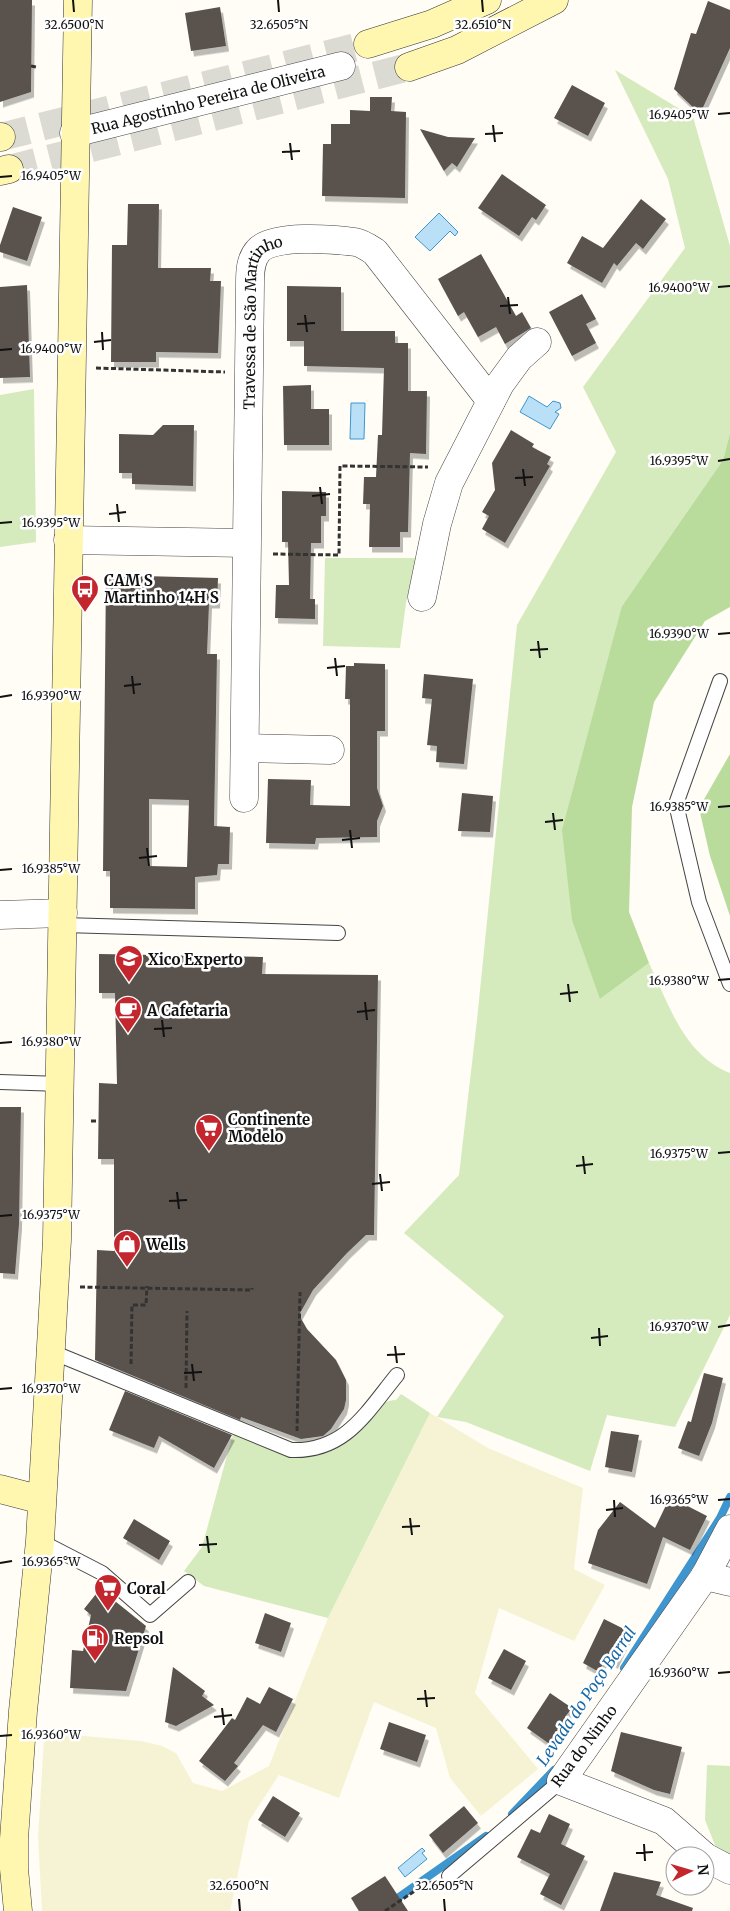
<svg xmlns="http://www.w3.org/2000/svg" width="730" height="1911" font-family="Merriweather,serif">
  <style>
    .farmland { fill: #f6f3d4 }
    .green { fill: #d5ebbd }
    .forest { fill: #b9dc9c }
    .water { fill: #b9e0f7; stroke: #3f96cf }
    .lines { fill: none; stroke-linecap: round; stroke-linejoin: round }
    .stream { stroke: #3f96cf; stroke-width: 8 }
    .building { fill: #5a524d; fill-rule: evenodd; filter: url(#shadow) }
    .secondary-tunnel { stroke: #dbdad3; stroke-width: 28; stroke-dasharray: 28 14; stroke-linecap: butt }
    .lane-casing { stroke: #444; stroke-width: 16 }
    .street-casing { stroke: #444; stroke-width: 29 }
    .secondary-casing { stroke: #333; stroke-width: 29 }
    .path { stroke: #333; stroke-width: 3; stroke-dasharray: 5 2.5; stroke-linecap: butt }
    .lane { stroke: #fff; stroke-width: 14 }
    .street { stroke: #fff; stroke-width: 28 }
    .secondary { stroke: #fff6b0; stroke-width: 28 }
    .ticks { fill: none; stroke: #111; stroke-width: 2 }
    .labels { text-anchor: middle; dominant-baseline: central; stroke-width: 5; stroke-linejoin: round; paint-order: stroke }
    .street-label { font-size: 15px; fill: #111; stroke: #fff }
    .poi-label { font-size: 15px; font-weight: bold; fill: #111; stroke: #fff; text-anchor: start }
    .water-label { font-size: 16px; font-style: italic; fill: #1768a6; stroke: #fff }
    .ticks-label { font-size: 12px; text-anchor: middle; fill: #111; stroke: #fff; stroke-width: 5; stroke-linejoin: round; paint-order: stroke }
  </style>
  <defs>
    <filter id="shadow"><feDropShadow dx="3" dy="5.5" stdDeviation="0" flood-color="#0004"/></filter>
  </defs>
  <rect width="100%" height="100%" fill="#fffdf5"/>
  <path class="farmland" d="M 430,1413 L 488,1448 L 583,1488 L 574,1569 L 605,1585 L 574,1641 L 499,1608 L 475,1693 L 538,1769 L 481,1816 L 450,1778 L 436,1728 L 374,1702 L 339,1798 L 279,1775 L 249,1821 L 230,1911 L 42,1911 L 38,1838 L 44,1739 L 50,1733 L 141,1741 L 162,1746 L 176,1753 L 193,1783 L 222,1791 L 269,1766 L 328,1618 Z"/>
  <path class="green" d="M 615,70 L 693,117 L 730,246 L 730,433 L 723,460 L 622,606 L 600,999 L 649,963 C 669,1005 684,1055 730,1073 L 730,1315 L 675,1427 L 607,1415 L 590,1471 L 466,1422 L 437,1417 L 504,1316 L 404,1233 L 459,1175 L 477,1020 L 517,625 L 616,452 L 583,387 L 685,248 L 668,179 Z
    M 34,389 L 36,542 L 0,547 L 0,395 Z
    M 325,558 L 416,558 L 406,603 L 400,648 L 323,646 Z
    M 401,1394 L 430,1413 L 328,1618 L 204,1586 L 184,1571 L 202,1547 L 234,1430 C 251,1436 293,1454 308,1455 C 355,1457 358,1402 396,1400 Z
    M 707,1765 L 730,1766 L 730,1854 L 717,1850 L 705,1820 Z"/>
  <path class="forest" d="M 730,433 L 730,607 L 705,621 L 654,702 L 632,807 L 629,912 L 649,963 L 600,999 L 572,920 L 562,830 L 622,606 L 723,460 Z
    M 730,754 L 730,916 L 710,856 L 699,808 Z"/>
  <path class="water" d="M 439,213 L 458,232 L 455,236 L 450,231 L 430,251 L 415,237 Z
    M 529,396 L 547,407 L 553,401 L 560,403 L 561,408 L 555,412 L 559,414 L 550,429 L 520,412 Z
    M 351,403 L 365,403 L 364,439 L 350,439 Z
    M 422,1848 L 425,1851 L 422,1853 L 427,1859 L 405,1877 L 398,1868 Z"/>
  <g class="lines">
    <path class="stream" d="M 624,1668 L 720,1518 L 730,1497
      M 512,1814 L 554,1770
      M 379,1911 L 486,1836"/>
  </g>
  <path class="building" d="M 0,0 L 32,0 L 31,92 L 0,102 Z
    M 708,1 L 730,10 L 730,48 L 700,114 L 674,89 L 691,33 L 696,34 Z
    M 220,7 L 226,46 L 191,51 L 185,13 Z
    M 572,85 L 605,103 L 588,136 L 554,118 Z
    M 370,97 L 392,97 L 391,111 L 406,112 L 405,198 L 322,196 L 323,144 L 331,144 L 331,124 L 350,124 L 350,110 L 370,111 Z
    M 420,129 L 448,137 L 475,138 L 457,167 L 452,163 L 444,171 Z
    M 502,174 L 546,205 L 536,220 L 532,217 L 519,236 L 478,208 Z
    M 641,199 L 666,219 L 643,249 L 636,243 L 617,266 L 614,263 L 602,283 L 567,263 L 582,236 L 603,248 Z
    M 128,204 L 159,204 L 158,268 L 211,268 L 210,281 L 221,281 L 218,353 L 156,352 L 156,362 L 111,362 L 112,245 L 127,245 Z
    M 13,207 L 42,217 L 27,261 L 0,252 L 0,245 Z
    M 481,254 L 516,316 L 522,312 L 531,328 L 505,344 L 496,327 L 478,337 L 464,312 L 458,316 L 438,279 Z
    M 27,285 L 30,377 L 0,378 L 0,287 Z
    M 287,286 L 341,287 L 341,331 L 395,331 L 395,343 L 408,343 L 408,391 L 427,391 L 426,454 L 410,453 L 408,532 L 400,532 L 400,547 L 369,547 L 370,504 L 363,504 L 364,477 L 376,477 L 378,435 L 382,435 L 384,368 L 304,366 L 304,341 L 287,341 Z
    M 582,294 L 596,319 L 586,324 L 596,343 L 572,356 L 549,312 Z
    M 311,385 L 311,409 L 329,409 L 329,445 L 284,445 L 283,386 Z
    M 163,425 L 194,425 L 193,486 L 132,484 L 132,473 L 119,473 L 119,434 L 153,435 Z
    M 511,430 L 534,444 L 532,447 L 551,457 L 547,464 L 550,466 L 505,543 L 482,529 L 489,516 L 482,512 L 495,490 L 492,463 Z
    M 282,491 L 326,492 L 326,516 L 321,516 L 321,543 L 311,543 L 310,599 L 315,599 L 315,619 L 275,618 L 276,585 L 289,585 L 288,542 L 282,542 Z
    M 106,575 L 218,578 L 217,603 L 209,603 L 207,654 L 217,654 L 214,826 L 230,827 L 229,864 L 218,864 L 217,875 L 195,877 L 195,909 L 110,908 L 110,871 L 103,871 ZM 149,799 L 189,800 L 187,867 L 149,866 Z
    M 354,663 L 385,664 L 385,731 L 377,731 L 377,788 L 383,806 L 377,821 L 377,837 L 316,838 L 315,844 L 266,843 L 268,779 L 311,780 L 310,805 L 350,806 L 350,699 L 345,699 L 346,666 L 354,666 Z
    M 424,674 L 473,679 L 464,764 L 436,762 L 437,746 L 427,745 L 432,699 L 422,698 Z
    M 462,793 L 493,796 L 490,832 L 458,831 Z
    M 99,954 L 263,957 L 262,974 L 378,975 L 374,1235 L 366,1235 L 347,1253 L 313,1290 L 299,1315 L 307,1329 L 336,1360 L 346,1380 L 346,1400 L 344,1409 L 331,1429 L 323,1436 L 301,1439 L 241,1417 L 240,1420 L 95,1360 L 97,1250 L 114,1251 L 114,1159 L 98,1159 L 99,1083 L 117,1084 L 115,993 L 99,993 Z
    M 0,1107 L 21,1107 L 19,1224 L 15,1274 L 0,1273 Z
    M 704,1373 L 723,1378 L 712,1423 L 699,1456 L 678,1448 L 688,1421 L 691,1422 Z
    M 125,1391 L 232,1435 L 214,1468 L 159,1436 L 154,1448 L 109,1430 Z
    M 611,1431 L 639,1435 L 632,1472 L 605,1467 Z
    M 670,1497 L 707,1516 L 690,1550 L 663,1537 L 647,1584 L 588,1563 L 598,1530 L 620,1502 L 655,1528 Z
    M 134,1519 L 170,1541 L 159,1560 L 123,1538 Z
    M 100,1589 L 146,1626 L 126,1691 L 70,1688 L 72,1650 L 83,1651 L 91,1615 L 84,1609 Z
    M 265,1613 L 291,1623 L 281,1652 L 255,1643 Z
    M 604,1619 L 630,1632 L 615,1663 L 605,1659 L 599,1672 L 583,1663 Z
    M 504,1649 L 526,1661 L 511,1690 L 488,1678 Z
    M 173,1667 L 205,1691 L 202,1696 L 214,1705 L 176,1726 L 165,1722 Z
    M 269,1687 L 293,1699 L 276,1732 L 263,1725 L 234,1763 L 238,1766 L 225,1781 L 199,1761 L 232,1718 L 235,1720 L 247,1697 L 260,1704 Z
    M 550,1693 L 572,1708 L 565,1717 L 569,1720 L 551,1745 L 527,1728 Z
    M 389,1722 L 426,1735 L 417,1762 L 380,1749 Z
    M 621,1732 L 682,1747 L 670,1794 L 654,1790 L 611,1771 Z
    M 273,1796 L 300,1813 L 285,1837 L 258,1820 Z
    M 464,1806 L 478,1823 L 443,1853 L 429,1835 Z
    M 549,1814 L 570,1824 L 561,1844 L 585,1856 L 561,1905 L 540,1894 L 550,1874 L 517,1857 L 531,1829 L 540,1833 Z
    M 614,1872 L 661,1882 L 656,1895 L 693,1908 L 692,1911 L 600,1911 Z
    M 385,1876 L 408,1911 L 359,1911 L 351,1898 Z"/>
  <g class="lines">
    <path class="secondary-tunnel" d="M 1,137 L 368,44
      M 9,169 L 409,67"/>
    <defs>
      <path id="lane" d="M 720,681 L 676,804 L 699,902 L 730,984
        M 63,925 L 338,933
        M 0,1082 L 61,1084
        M 52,1352 L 291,1450 C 345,1452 366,1413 397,1375
        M 40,1541 L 102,1573 L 150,1615 L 188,1582
        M 449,1876 L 561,1781"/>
      <g id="street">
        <path id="s1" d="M 74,133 L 341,66"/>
        <path d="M 68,540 L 246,543"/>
        <path d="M 422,597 L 437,524 L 449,483 L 500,384 L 519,358 L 537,342"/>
        <path d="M 245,748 L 330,750"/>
        <path id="s2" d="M 244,798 L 250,284 C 250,273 250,260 258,251 C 272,234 333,239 355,242 C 362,243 369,248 375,252 L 491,401"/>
        <path d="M 0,915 L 63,913"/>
        <path d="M 705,1576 L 730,1582"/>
        <path d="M 704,1856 L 664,1821 L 561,1781 L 705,1576 L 730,1529"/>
        <path d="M 705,1857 L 730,1870"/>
      </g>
      <path id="secondary" d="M 368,44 L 432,24 L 487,0
        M 409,67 L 457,50 L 554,0
        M 0,137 L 1,137
        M 0,171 L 9,169
        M 0,1489 L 42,1500
        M 18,1911 L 14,1869 L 14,1839 L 23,1711 L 40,1541 L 57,1240 L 78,0"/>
    </defs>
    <use href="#lane" class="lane-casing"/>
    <use href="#street" class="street-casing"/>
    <use href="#secondary" class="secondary-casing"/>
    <path class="path" d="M 31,66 L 36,67
      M 96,368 L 225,372
      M 273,554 L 339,555 L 340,466 L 428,467
      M 91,1121 L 98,1121
      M 80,1287 L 252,1290 L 252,1288
      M 131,1364 L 132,1305 L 146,1305 L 147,1286
      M 186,1388 L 187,1311
      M 297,1431 L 300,1292
      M 385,1911 L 422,1886 L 432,1882"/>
    <use href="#lane" class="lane"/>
    <use href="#street" class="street"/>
    <use href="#secondary" class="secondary"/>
  </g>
  <path class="ticks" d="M 73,0 L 74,12M 278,0 L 279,12M 482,0 L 483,12M 718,114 L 730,113M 493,125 L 495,142M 485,134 L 503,133M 290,143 L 292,160M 282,152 L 300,151M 0,177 L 12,176M 718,287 L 730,286M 508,297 L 510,314M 500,306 L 518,305M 305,315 L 307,332M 297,324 L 315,323M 102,332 L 103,350M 94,342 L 111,340M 0,350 L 12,349M 718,461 L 730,459M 523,469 L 525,486M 515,478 L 533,477M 320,487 L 322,504M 312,496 L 330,494M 117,504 L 119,522M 109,514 L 126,512M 0,523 L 12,522M 718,634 L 730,633M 538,641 L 540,658M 530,650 L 548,649M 335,658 L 337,676M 327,668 L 345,666M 132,676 L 134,694M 124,686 L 141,684M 0,697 L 12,695M 718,807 L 730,806M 553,813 L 555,830M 545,822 L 563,820M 350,830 L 352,848M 342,840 L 360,838M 147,848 L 149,866M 139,858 L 157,856M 0,870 L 12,869M 718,980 L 730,979M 568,984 L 570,1002M 560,994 L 578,992M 365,1002 L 367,1020M 357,1012 L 375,1010M 162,1020 L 164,1037M 154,1029 L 172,1028M 0,1043 L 12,1042M 718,1153 L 730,1152M 583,1156 L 585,1174M 576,1166 L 593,1164M 380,1174 L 382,1191M 372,1184 L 390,1182M 177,1192 L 179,1209M 169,1201 L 187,1200M 0,1216 L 12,1215M 718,1327 L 730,1325M 599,1328 L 600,1346M 591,1338 L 608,1336M 395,1346 L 397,1363M 387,1355 L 405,1354M 192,1364 L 194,1381M 184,1373 L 202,1372M 0,1389 L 12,1388M 614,1500 L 615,1517M 718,1500 L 730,1499M 606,1510 L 623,1508M 410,1518 L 412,1535M 402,1527 L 420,1526M 207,1536 L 209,1553M 199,1545 L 217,1544M 0,1563 L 12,1561M 718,1673 L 730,1672M 425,1690 L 427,1707M 417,1699 L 435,1698M 222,1708 L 224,1725M 214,1717 L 232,1715M 0,1736 L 12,1735M 644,1844 L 645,1861M 636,1853 L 653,1852M 239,1899 L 240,1911M 444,1899 L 445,1911"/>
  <defs>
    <symbol id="bus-pin" viewBox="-11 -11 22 30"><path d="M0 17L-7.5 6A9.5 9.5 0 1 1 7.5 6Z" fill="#c4262e" stroke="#fff"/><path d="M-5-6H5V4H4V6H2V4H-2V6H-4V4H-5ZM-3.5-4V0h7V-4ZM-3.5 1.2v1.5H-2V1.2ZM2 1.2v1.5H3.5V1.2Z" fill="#fff"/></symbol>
    <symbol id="school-pin" viewBox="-11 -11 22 30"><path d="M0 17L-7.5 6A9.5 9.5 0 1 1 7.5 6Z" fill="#c4262e" stroke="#fff"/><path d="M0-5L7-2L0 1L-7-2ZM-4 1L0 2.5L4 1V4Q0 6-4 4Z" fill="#fff"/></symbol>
    <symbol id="cafe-pin" viewBox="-11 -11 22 30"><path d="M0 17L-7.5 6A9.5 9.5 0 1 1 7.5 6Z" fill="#c4262e" stroke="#fff"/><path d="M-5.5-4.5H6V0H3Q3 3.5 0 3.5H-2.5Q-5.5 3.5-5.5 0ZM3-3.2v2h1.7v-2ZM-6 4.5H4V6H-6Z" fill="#fff"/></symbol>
    <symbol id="supermarket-pin" viewBox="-11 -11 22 30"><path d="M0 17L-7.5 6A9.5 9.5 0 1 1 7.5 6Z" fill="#c4262e" stroke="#fff"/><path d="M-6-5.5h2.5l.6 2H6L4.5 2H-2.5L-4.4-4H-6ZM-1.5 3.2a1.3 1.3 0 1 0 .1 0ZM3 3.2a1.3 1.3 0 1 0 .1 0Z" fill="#fff"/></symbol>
    <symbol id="shop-pin" viewBox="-11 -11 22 30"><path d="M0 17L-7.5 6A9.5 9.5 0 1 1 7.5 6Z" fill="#c4262e" stroke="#fff"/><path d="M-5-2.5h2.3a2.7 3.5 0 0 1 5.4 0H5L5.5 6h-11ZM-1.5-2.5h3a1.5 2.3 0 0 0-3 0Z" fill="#fff"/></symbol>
    <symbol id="fuel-pin" viewBox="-11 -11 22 30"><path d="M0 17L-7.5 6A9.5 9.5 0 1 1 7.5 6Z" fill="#c4262e" stroke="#fff"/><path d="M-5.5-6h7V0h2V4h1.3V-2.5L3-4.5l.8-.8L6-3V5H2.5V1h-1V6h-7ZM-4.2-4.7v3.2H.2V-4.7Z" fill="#fff"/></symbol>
  </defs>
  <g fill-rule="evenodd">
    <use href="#bus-pin" x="69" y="573" width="32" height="43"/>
    <use href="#school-pin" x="113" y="943" width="32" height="43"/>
    <use href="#cafe-pin" x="112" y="994" width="32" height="43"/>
    <use href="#supermarket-pin" x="193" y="1112" width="32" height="43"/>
    <use href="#shop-pin" x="111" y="1228" width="32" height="43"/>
    <use href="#supermarket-pin" x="92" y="1572" width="32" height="43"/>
    <use href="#fuel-pin" x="79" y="1622" width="32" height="43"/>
  </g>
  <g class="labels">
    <g class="street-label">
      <text stroke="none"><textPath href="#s1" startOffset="138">Rua Agostinho Pereira de Oliveira</textPath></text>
      <text stroke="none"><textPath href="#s2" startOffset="482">Travessa de São Martinho</textPath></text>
      <text transform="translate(584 1746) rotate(-53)">Rua do Ninho</text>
    </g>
    <g class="poi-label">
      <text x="104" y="580">CAM S<tspan x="104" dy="17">Martinho 14H S</tspan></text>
      <text x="148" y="959">Xico Experto</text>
      <text x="147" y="1010">A Cafetaria</text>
      <text x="228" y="1119">Continente<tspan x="228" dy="17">Modelo</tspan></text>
      <text x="146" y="1244">Wells</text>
      <text x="127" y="1588">Coral</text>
      <text x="114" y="1638">Repsol</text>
    </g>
    <g class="water-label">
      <text transform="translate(586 1696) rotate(-56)">Levada do Poço Barral</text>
    </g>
  </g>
  <g class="ticks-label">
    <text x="74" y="29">32.6500°N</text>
    <text x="279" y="29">32.6505°N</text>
    <text x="483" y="29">32.6510°N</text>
    <text x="679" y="119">16.9405°W</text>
    <text x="51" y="180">16.9405°W</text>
    <text x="679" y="292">16.9400°W</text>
    <text x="51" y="353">16.9400°W</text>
    <text x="679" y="465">16.9395°W</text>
    <text x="51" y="527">16.9395°W</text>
    <text x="679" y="638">16.9390°W</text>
    <text x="51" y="700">16.9390°W</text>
    <text x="679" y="811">16.9385°W</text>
    <text x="51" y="873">16.9385°W</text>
    <text x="679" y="985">16.9380°W</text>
    <text x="51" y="1046">16.9380°W</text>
    <text x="679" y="1158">16.9375°W</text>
    <text x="51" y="1219">16.9375°W</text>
    <text x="679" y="1331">16.9370°W</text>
    <text x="51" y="1393">16.9370°W</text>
    <text x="679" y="1504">16.9365°W</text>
    <text x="51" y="1566">16.9365°W</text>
    <text x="679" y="1677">16.9360°W</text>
    <text x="51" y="1739">16.9360°W</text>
    <text x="239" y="1890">32.6500°N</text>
    <text x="444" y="1890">32.6505°N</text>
  </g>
  <g transform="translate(690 1871) rotate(85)"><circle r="24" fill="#ffffff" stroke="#a0a0a0"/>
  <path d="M0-4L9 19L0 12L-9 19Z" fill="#c4262e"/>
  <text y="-8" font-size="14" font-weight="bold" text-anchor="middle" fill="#111111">N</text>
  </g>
</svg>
